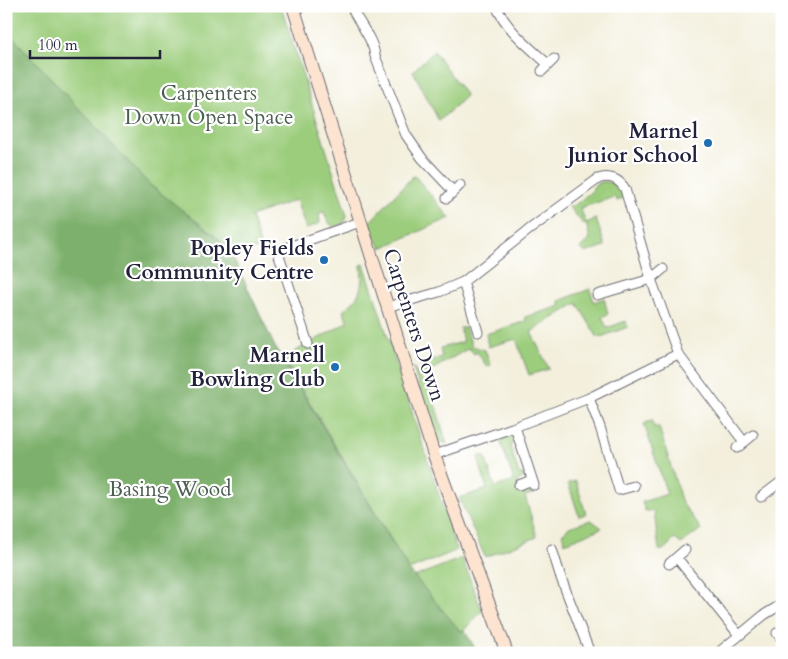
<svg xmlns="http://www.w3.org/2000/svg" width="788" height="659" font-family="Cardo,serif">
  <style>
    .green { fill: #9ccd7d; stroke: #5f785c }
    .forest { fill: #7db06c; stroke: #506954 }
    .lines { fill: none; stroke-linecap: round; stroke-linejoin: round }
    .street-casing { stroke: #6b6a73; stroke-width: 11 }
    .secondary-casing { stroke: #6b6a73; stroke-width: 14 }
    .street { stroke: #fff; stroke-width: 9 }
    .secondary { stroke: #fde4d1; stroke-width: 12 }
    .poi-dot { fill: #1f6fb2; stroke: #fff; stroke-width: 2 }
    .labels { text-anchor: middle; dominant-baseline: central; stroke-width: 4.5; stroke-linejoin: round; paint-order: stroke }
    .park-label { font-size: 21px; fill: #4d5e52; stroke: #fff }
    .poi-label { font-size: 21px; font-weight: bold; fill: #22223b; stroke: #fff; text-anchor: end }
    .street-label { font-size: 21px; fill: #22223b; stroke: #fff }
  </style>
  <rect width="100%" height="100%" fill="#fff"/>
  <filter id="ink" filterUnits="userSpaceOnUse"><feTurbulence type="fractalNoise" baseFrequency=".02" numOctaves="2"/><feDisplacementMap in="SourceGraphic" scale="10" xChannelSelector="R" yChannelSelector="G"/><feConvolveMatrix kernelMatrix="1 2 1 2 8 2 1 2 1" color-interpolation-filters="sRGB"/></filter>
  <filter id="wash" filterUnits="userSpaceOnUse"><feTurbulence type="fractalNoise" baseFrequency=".0096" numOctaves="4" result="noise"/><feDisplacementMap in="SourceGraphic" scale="20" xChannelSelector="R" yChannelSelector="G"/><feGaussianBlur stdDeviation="1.12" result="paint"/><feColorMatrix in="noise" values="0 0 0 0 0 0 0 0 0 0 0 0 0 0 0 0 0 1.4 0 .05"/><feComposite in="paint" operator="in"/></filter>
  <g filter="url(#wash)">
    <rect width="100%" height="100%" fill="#f3efdc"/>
    <path class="green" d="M 6,6 L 281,6 L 347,216 L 343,224 L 334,227 L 328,222 L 324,212 L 319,213 L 320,223 L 306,229 L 296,200 L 251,216 L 261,247 L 233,258 L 252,309 L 459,653 L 6,653 L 6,210 L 105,137 L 6,30 Z
      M 434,51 L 466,96 L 439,121 L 413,71 Z
      M 414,175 L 450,218 L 381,248 L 368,224 Z
      M 601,182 C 613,180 619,188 623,198 L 617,201 L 615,197 L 580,208 L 586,223 L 596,219 L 605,246 L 585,253 L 580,248 L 590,239 L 586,223 L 584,225 L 569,207 L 575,205 L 593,190 L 593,187 Z
      M 364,264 L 456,547 L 455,551 L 409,570 L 283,358 L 348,322 L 343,311 C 361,297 363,287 361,265 Z
      M 590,289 L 594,302 L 604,298 L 608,314 L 602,317 L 607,328 L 626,321 L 628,327 L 598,338 L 577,303 L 531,332 L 549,369 L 529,375 L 516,339 L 488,347 L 486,334 L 526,321 L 525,317 L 561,306 L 559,301 Z
      M 465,327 L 472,346 L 485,350 L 491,365 L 487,367 L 477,352 L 474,354 L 469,348 L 423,375 L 420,363 L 442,358 L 440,348 L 463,342 L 460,328 Z
      M 413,367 L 432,394 L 447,444 L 435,439 Z
      M 652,420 L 654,427 L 659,427 L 682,503 L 701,529 L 681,544 L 675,539 L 663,550 L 659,550 L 654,511 L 645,511 L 642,502 L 667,494 L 644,424 Z
      M 506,435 L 512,436 L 516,441 L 510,446 L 519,474 L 526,473 L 523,478 L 517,481 L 519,489 L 529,489 L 532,494 L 525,496 L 537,537 L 485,557 L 459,498 L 487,489 L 478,458 L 481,455 L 485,457 L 495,487 L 514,481 L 499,437 Z
      M 576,481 L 586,514 L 579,516 L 568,483 Z
      M 591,520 L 602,528 L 565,543 L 562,534 L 569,527 Z
      M 462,558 L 482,611 L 464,630 L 460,631 L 414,577 Z"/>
    <path class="forest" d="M 6,30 L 149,184 L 228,246 L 276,349 L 409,570 L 460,631 L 464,630 L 478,653 L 6,653 Z"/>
  </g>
  <g filter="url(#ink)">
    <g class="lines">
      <defs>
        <path id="street" d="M 351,6 C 358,23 373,38 375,56 L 406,135 L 422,158 L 453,191
          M 496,6 C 507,30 529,47 548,64
          M 542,71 L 554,59
          M 447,198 L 460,185
          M 463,282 L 478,332
          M 597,295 L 651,279 L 663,269
          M 387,307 L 439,292 L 463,282 L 530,229 L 598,179 C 609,175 619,179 625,189 L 651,279 L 678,354 L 589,398 L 512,428 L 434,455
          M 308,344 L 279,255 L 283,249 L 360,222
          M 678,354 L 744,442
          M 589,398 L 600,427 L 619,490 L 634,486
          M 515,427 L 534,485
          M 737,448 L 753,435
          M 519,485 L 532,480
          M 761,497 L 782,481
          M 552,549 L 561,578 L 590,653
          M 677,558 L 739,635
          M 669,564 L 685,550
          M 777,633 L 782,639
          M 718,653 L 764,615 L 782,604"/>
        <path id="secondary" d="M 293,6 L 434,455 L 507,653"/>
      </defs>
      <use href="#street" class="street-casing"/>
      <use href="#secondary" class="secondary-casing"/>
      <use href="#street" class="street"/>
      <use href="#secondary" class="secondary"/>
    </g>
  </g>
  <g class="poi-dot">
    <circle cx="708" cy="143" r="5"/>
    <circle cx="324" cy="260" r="5"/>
    <circle cx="335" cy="367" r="5"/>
  </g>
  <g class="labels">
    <g class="park-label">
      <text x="209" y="93">Carpenters<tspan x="209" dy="24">Down Open Space</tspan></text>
      <text x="170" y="489">Basing Wood</text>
    </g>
    <g class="poi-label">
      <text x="698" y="131">Marnel<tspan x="698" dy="24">Junior School</tspan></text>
      <text x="314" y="248">Popley Fields<tspan x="314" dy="24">Community Centre</tspan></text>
      <text x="325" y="355">Marnell<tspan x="325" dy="24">Bowling Club</tspan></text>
    </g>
    <g class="street-label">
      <text transform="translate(414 325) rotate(72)">Carpenters Down</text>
    </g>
  </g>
  <rect width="788" height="659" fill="none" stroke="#fff" stroke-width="25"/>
  <path d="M30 50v8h130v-8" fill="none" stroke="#22223b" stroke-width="2.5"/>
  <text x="38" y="50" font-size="15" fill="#22223b" stroke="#ffffff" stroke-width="4" paint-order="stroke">100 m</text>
</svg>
